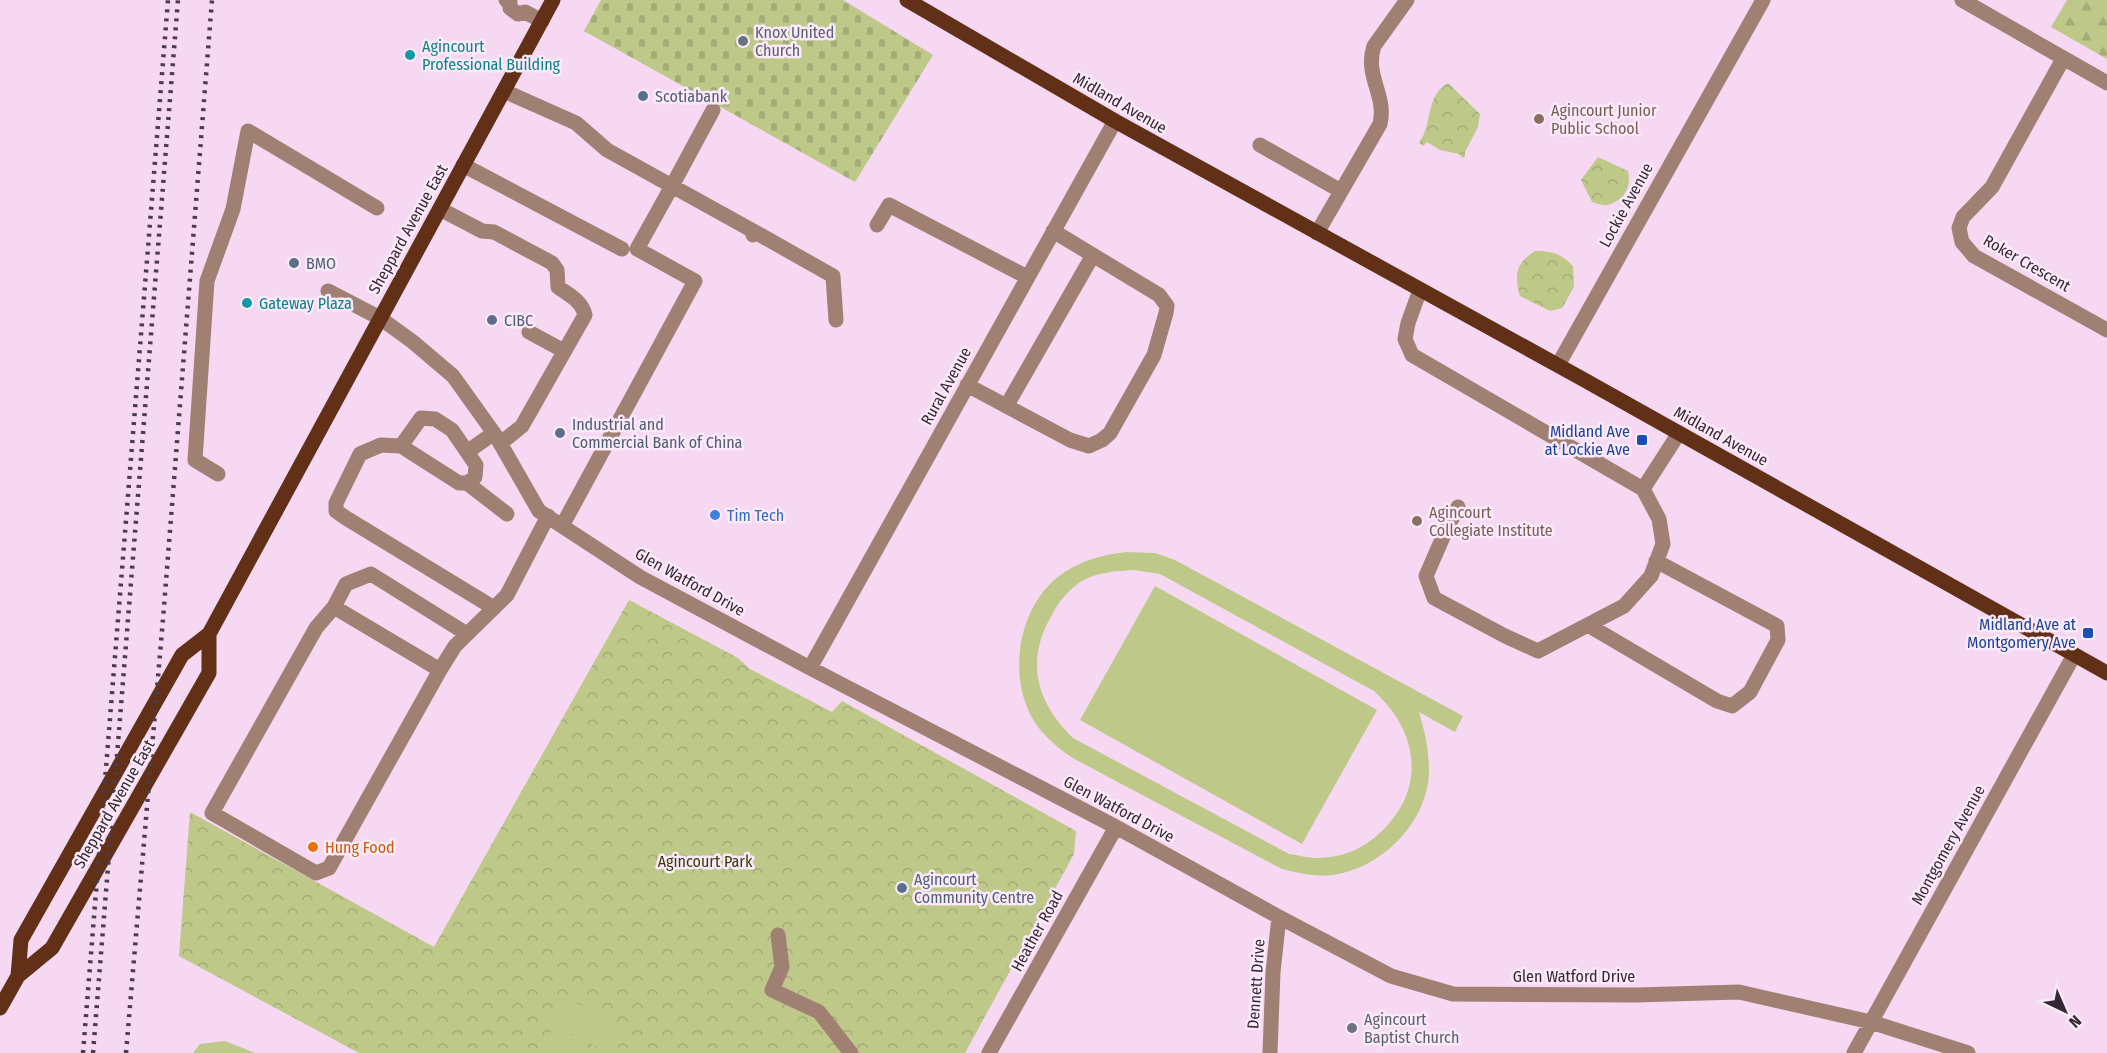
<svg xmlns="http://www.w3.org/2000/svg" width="2107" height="1053" font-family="'Fira Sans Condensed',sans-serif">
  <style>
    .forest { fill: url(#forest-firs) }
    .cemetery { fill: url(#cemetery-stones) }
    .park { fill: url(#park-crowns) }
    .pitch { fill: #bdc889; fill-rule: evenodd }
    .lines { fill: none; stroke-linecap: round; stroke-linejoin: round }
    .minor { stroke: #9f8073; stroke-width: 15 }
    .major { stroke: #613017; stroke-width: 15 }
    .rail { stroke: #4a3c48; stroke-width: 4.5; stroke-dasharray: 3 6; stroke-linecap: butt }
    .worship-dot { fill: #6b7280; stroke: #fceafa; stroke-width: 2 }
    .culture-dot { fill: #0f9aa8; stroke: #fceafa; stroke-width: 2 }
    .service-dot { fill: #5c6f8a; stroke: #fceafa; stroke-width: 2 }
    .education-dot { fill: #8d6e63; stroke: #fceafa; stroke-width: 2 }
    .transit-dot { fill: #1a4fb4; stroke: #fceafa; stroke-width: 2 }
    .shop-dot { fill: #3f7fe0; stroke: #fceafa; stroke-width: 2 }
    .food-dot { fill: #e8710a; stroke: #fceafa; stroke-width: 2 }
    .labels { text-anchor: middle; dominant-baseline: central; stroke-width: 5; stroke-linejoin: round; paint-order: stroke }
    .worship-label { font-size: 16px; fill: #5b616d; stroke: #fceafa; text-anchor: start }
    .culture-label { font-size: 16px; fill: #0d838f; stroke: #fceafa; text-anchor: start }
    .service-label { font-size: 16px; fill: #4e5e75; stroke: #fceafa; text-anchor: start }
    .street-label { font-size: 16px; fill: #342832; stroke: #fceafa }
    .education-label { font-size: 16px; fill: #785e54; stroke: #fceafa; text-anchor: start }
    .transit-label { font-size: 16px; fill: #164399; stroke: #fceafa; text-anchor: end }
    .shop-label { font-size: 16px; fill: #366cbe; stroke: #fceafa; text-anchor: start }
    .food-label { font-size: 16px; fill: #c56008; stroke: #fceafa; text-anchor: start }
    .park-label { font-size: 16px; fill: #373e05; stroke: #fceafa }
  </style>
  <defs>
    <pattern id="forest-firs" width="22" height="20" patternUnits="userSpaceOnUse" patternTransform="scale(1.5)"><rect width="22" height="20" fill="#bdc889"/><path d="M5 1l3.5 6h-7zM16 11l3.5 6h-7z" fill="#a3ac77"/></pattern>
    <pattern id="cemetery-stones" width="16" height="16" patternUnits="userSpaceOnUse" patternTransform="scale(1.5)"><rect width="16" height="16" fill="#bdc889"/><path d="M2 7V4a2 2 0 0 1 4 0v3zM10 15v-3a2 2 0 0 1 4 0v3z" fill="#a3ac77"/></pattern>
    <pattern id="park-crowns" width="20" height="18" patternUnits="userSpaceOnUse" patternTransform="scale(1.5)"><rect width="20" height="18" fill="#bdc889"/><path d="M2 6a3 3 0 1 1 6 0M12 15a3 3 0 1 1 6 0" fill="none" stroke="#a3ac77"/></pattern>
  </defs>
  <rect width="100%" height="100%" fill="#f6d8f3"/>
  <path class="forest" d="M 2067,0 L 2107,0 L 2107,59 L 2051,27 Z"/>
  <path class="cemetery" d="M 601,0 L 843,0 L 933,55 L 855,182 L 584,31 Z"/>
  <path class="park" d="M 1448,83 L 1480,114 L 1478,127 L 1465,152 L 1465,156 L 1463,158 L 1459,154 L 1440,150 L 1427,142 L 1423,146 L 1419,143 C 1433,125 1425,95 1448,83 Z
    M 1598,157 L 1628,171 C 1632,187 1624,201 1607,205 C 1603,206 1596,203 1592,202 L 1581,180 Z
    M 1535,251 C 1552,251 1562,254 1573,266 L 1574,287 L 1562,308 L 1550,311 L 1520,296 C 1514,275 1516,263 1535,251 Z
    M 629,600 L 738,658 L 750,669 L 832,712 L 842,701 L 1076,831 L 1074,854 L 965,1053 L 359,1053 L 179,956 L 190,812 L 434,947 Z"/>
  <path class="pitch" d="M 1126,552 L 1155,553 L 1175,560 L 1463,716 L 1455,732 L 1419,712 C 1425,733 1429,749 1429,771 C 1428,822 1382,868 1333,875 C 1315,877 1299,873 1282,869 L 1080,762 C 1067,755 1054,745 1044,734 C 1007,694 1013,620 1051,583 C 1071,564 1098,555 1126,552 ZM 1134,570 L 1160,574 L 1374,691 C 1418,731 1427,787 1382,831 C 1363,849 1343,858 1316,858 C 1308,858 1298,855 1289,854 L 1073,738 C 1035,701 1025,659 1053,613 C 1059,601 1069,590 1080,582 C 1097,572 1116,571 1134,570 Z
    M 1155,586 L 1377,710 L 1302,844 L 1080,720 Z
    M 569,999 L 622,1028 L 608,1053 L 555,1024 Z
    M 551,1032 L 589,1053 L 539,1053 Z
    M 225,1041 L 255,1053 L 193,1053 L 200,1044 Z"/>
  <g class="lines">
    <path class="minor" d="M 506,0 L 510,2 L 510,8 L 518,14 L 525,12 L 542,21
      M 1962,0 L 2107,83
      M 2063,59 L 1992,187 L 1963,217 L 1959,228 L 1962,242 L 1974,256 L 2107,330
      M 504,91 L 576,123 L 607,150 L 672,186 L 637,249 L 695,281 L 562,526
      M 713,110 L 672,186 L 755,232 L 753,235
      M 1260,145 L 1341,191
      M 463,165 L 622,249
      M 440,209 L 482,231 L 494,232 L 552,263 L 557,270 L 558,287 C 569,295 582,301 585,315 L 522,426 L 501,443
      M 877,225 L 889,205 L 1027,277
      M 755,232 L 833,276 L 836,320
      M 1317,233 L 1380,124 C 1387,95 1364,76 1374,46 L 1407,0
      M 1420,290 L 1408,323 L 1405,339 L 1412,355 L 1643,489 L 1659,519 L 1663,544 L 1651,576 L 1624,606 L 1538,651 L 1505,636 L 1434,598 L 1426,576 L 1446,530 L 1458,507
      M 328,291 L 380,318 L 413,342 L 453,376 L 496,436 L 539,511 L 640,577 L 810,668 L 1116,827 L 1279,917 L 1391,976 L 1453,994 L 1636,995 L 1739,992 L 1871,1022 L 1968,1053
      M 529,332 L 564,351
      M 1558,365 L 1763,0
      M 967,385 L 1070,440 L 1089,446 L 1102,440 L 1110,433 L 1154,355 L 1166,313 L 1167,306 L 1159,295 L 1053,231
      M 1007,405 L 1093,255
      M 401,446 L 421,418 L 435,419 L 452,430 L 476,465 L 475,477 L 467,483 L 459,483 L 401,446 L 381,445 L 360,454 L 336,503 L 336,511 L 346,518 L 494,608
      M 467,452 L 494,433
      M 218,474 L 195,460 L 207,281 L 233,209 L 248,131 L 377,208
      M 467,483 L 507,514
      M 1643,489 L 1679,433
      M 334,607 L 346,584 L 371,574 L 467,634
      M 1588,625 L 1717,701 L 1732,706 L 1750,692 L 1778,640 L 1777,626 L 1656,561
      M 810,668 L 1115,121
      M 440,670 L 329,868 L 316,873 L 212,813 L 316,628 L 334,607 L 440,670 L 455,646 L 507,595 L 548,516
      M 778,935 L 782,967 L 772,990 L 819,1012 L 851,1053
      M 989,1053 L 1116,827
      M 1270,1053 L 1273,972 L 1279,917
      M 1854,1053 L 2074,655"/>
    <path class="major" d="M 907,0 L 1115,121 L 1579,377 L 2107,673
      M 18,976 L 21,940 L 182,655 L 209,634 L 553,0
      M 0,1008 L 18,976 L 52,948 L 209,673 L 209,634"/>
    <path class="rail" d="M 83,1053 L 168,0
      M 93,1053 L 178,0
      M 126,1053 L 163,619 L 212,0"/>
  </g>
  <g class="worship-dot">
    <circle cx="743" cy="41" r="6"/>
    <circle cx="1352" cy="1028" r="6"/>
  </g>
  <g class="culture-dot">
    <circle cx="410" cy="55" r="6"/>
    <circle cx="247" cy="303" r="6"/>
  </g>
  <g class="service-dot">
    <circle cx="643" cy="96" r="6"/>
    <circle cx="294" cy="263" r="6"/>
    <circle cx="492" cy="320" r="6"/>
    <circle cx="560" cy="433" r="6"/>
    <circle cx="902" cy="888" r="6"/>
  </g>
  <g class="education-dot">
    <circle cx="1539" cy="119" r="6"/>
    <circle cx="1417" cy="521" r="6"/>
  </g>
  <g class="transit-dot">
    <rect x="1636" y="434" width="12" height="12" rx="3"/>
    <rect x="2082" y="627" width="12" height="12" rx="3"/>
  </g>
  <circle class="shop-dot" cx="715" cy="515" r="6"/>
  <circle class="food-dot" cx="313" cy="847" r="6"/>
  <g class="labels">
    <g class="worship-label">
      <text x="755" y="32">Knox United<tspan x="755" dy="18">Church</tspan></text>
      <text x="1364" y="1019">Agincourt<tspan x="1364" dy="18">Baptist Church</tspan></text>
    </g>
    <g class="culture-label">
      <text x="422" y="46">Agincourt<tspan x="422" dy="18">Professional Building</tspan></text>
      <text x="259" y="303">Gateway Plaza</text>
    </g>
    <g class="service-label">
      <text x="655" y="96">Scotiabank</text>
      <text x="306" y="263">BMO</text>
      <text x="504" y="320">CIBC</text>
      <text x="572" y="424">Industrial and<tspan x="572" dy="18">Commercial Bank of China</tspan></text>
      <text x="914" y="879">Agincourt<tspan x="914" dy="18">Community Centre</tspan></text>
    </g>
    <g class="street-label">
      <text transform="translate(1120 103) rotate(30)">Midland Avenue</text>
      <text transform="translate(1626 205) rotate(-61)">Lockie Avenue</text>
      <text transform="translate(408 229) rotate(-61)">Sheppard Avenue East</text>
      <text transform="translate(2027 263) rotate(30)">Roker Crescent</text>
      <text transform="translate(946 386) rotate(-61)">Rural Avenue</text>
      <text transform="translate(1721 436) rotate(29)">Midland Avenue</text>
      <text transform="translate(690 582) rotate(29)">Glen Watford Drive</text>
      <text transform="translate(114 804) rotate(-60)">Sheppard Avenue East</text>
      <text transform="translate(1119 809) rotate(28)">Glen Watford Drive</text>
      <text transform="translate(1948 845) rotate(-61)">Montgomery Avenue</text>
      <text transform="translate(1037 931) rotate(-61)">Heather Road</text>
      <text x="1574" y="976">Glen Watford Drive</text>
      <text transform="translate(1256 984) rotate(-86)">Dennett Drive</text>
    </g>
    <g class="education-label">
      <text x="1551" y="110">Agincourt Junior<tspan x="1551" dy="18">Public School</tspan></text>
      <text x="1429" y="512">Agincourt<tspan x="1429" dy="18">Collegiate Institute</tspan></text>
    </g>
    <g class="transit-label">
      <text x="1630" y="431">Midland Ave<tspan x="1630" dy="18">at Lockie Ave</tspan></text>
      <text x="2076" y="624">Midland Ave at<tspan x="2076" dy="18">Montgomery Ave</tspan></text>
    </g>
    <g class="shop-label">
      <text x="727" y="515">Tim Tech</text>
    </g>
    <g class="food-label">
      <text x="325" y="847">Hung Food</text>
    </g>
    <g class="park-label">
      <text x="705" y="861">Agincourt Park</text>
    </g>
  </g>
  <g transform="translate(2065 1011) rotate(136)" stroke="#fceafa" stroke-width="4.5" paint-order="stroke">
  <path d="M0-4.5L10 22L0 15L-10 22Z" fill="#342832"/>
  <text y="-9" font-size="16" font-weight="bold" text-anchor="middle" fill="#342832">N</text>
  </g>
</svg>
